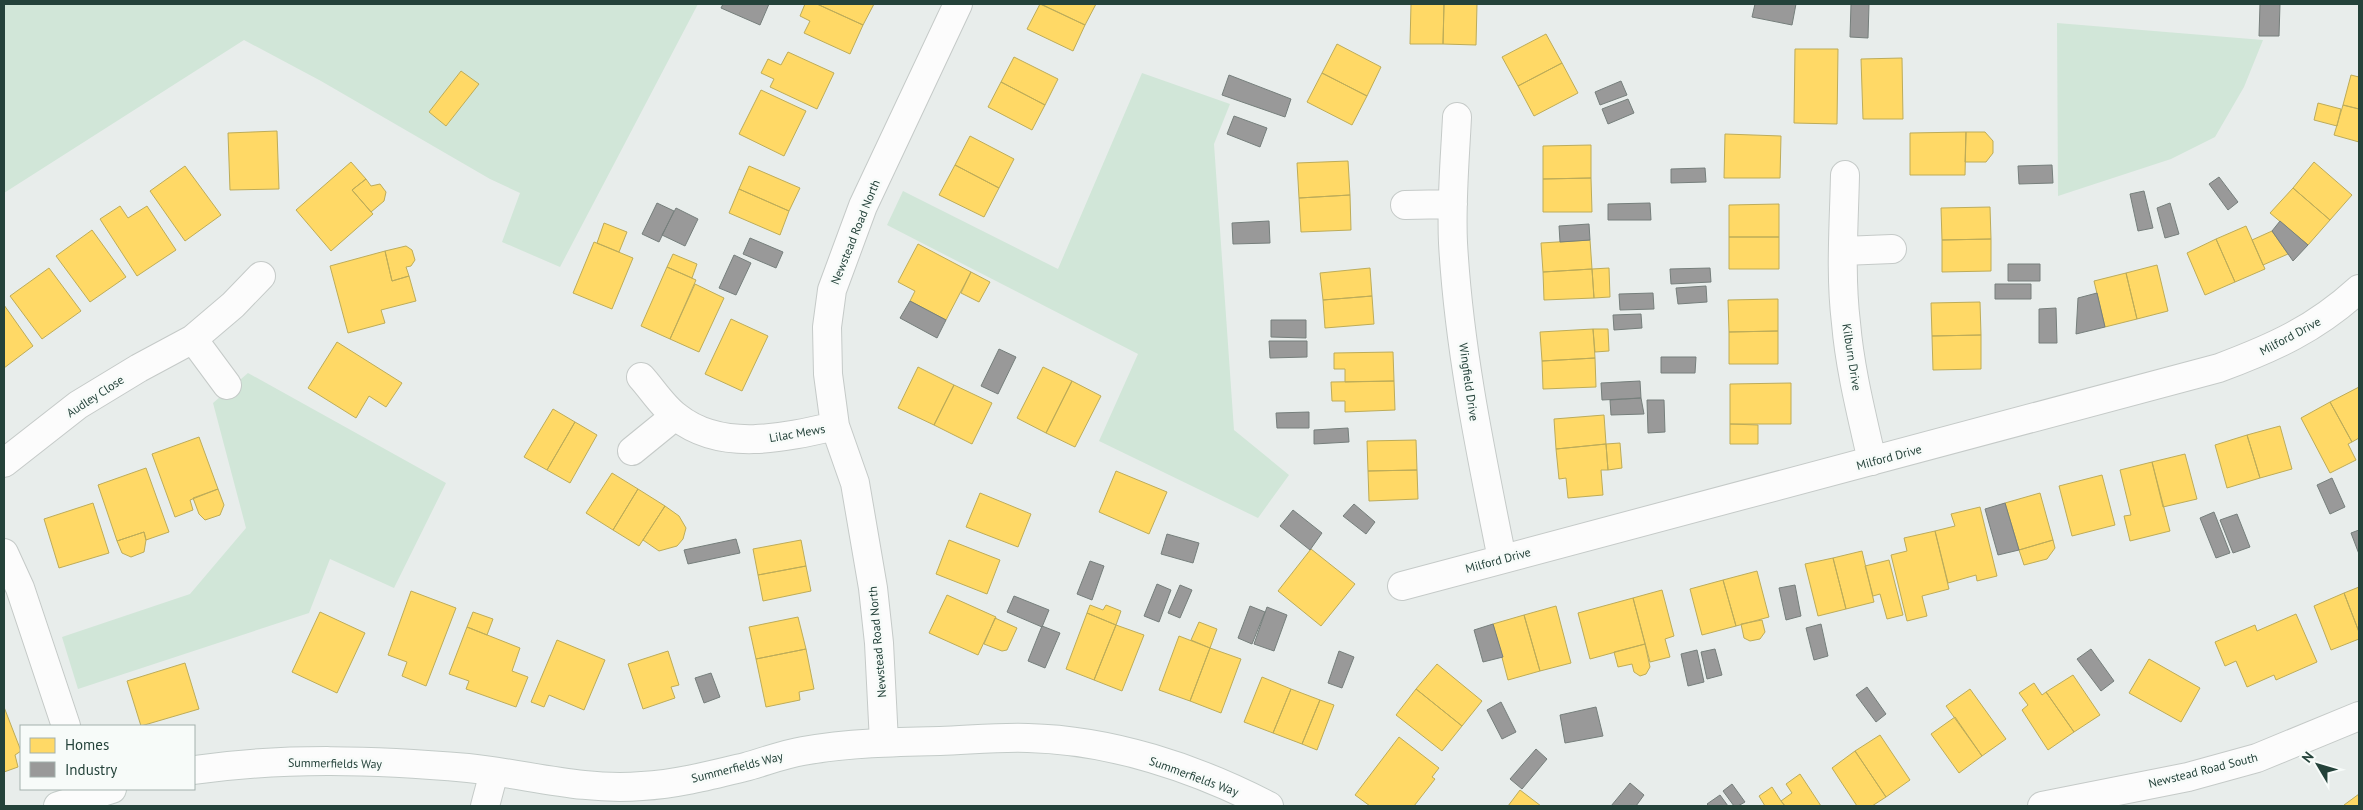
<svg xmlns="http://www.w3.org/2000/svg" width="2363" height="810" font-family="'PT Sans',sans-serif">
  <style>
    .green { fill: #d1e6d8 }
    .homes { fill: #ffd966; stroke: #bdac59 }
    .industry { fill: #999; stroke: #767f7c }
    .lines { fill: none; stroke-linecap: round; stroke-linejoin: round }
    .street-casing { stroke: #c5cac8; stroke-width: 30 }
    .secondary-casing { stroke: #c3cbc8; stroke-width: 30 }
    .street { stroke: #fcfcfc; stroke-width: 28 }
    .secondary { stroke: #fcfcfc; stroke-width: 28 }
    .labels { text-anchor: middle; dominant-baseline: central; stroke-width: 5; stroke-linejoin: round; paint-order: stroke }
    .street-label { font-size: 12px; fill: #24423a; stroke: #f7fbf9 }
  </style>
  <rect width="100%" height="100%" fill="#e8edeb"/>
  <path class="green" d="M 4,4 L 698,4 L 560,267 L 502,242 L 520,193 L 490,179 L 321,81 L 244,40 L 4,193 Z
    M 2057,23 L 2263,40 L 2244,87 L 2215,137 L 2171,159 L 2058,196 Z
    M 1142,73 L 1230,104 L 1214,144 L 1234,430 L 1289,475 L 1258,518 L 1099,441 L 1138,354 L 887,225 L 903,191 L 1058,269 Z
    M 248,373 L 446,483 L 394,588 L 330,559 L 309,613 L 78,689 L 62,637 L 190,594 L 246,528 L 213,403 Z"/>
  <path class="homes" d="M 805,4 L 817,4 L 863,25 L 850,54 L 804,33 L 810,21 L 800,16 Z
    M 817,4 L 874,4 L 863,25 Z
    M 1040,4 L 1085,25 L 1073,51 L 1027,29 Z
    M 1041,4 L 1096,4 L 1085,25 Z
    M 1411,4 L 1444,4 L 1443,44 L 1410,44 Z
    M 1444,4 L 1477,4 L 1476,45 L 1443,44 Z
    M 1546,34 L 1562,63 L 1518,86 L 1502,57 Z
    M 1337,44 L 1381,67 L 1367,96 L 1322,73 Z
    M 1795,49 L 1838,49 L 1837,124 L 1794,123 Z
    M 788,52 L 834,73 L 817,109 L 770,87 L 774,79 L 761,73 L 768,59 L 781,65 Z
    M 1014,57 L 1058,79 L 1045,105 L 1001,82 Z
    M 1902,58 L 1903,119 L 1863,119 L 1861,59 Z
    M 1562,63 L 1578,93 L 1534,116 L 1518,86 Z
    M 461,71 L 479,84 L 446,126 L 429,112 Z
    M 1322,73 L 1367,96 L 1352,125 L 1307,102 Z
    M 2351,75 L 2359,77 L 2359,109 L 2343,105 Z
    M 1001,82 L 1045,105 L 1032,130 L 988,107 Z
    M 761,90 L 806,111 L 784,156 L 739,134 Z
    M 2318,103 L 2341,109 L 2337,126 L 2314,120 Z
    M 2343,105 L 2359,109 L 2359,142 L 2334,135 Z
    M 277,131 L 279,189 L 230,190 L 228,133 Z
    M 1966,132 L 1985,132 L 1993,141 L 1993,153 L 1986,162 L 1965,162 Z
    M 1966,132 L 1965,175 L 1910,175 L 1910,133 Z
    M 1725,134 L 1781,136 L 1780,178 L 1724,178 Z
    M 970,136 L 1014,159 L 999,188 L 955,165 Z
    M 1591,145 L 1591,178 L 1543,179 L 1543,146 Z
    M 1348,161 L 1350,195 L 1299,198 L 1297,163 Z
    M 351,162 L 366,179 L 352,190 L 373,214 L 331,251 L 296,210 Z
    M 2314,162 L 2352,195 L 2330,220 L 2293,188 Z
    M 955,165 L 999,188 L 984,217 L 939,195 Z
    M 185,166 L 221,215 L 185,241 L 150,191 Z
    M 749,166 L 800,188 L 789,211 L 739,189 Z
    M 1591,178 L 1592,212 L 1543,212 L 1543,179 Z
    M 366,179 L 371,186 L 380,184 L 386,192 L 384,201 L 371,212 L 352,190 Z
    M 2293,188 L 2330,220 L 2308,245 L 2270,213 Z
    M 739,189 L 789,211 L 780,235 L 729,213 Z
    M 1350,195 L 1351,230 L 1301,232 L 1299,198 Z
    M 1779,204 L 1779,237 L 1729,237 L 1729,205 Z
    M 120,206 L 128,218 L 147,206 L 176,250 L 137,276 L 100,219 Z
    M 1990,207 L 1991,239 L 1942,240 L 1941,208 Z
    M 604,223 L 627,232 L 619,252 L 597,243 Z
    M 2246,226 L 2265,269 L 2235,282 L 2216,239 Z
    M 92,230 L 126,277 L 90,302 L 56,256 Z
    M 2272,231 L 2288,254 L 2263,265 L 2252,240 Z
    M 1729,237 L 1779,237 L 1779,269 L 1729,269 Z
    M 1991,239 L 1991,271 L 1942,272 L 1942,240 Z
    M 2216,239 L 2235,282 L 2205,295 L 2187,253 Z
    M 1590,240 L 1592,269 L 1543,272 L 1541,243 Z
    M 594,242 L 633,258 L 612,309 L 573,293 Z
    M 918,244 L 971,272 L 946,320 L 910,301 L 915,291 L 898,282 Z
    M 406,246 L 412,250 L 415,260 L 411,266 L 406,267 L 409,276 L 392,281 L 385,251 Z
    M 385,251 L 392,281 L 409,276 L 416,301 L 381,310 L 385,323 L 348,333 L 330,266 Z
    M 673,254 L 697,264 L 692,278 L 667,267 Z
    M 2157,265 L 2168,311 L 2137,319 L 2126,273 Z
    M 667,267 L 696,280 L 670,339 L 641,326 Z
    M 49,268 L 81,311 L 42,339 L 10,296 Z
    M 1370,268 L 1372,296 L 1323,300 L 1320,273 Z
    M 1609,268 L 1610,297 L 1594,298 L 1592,269 Z
    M 1592,269 L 1594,298 L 1544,300 L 1543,272 Z
    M 971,272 L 990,282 L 979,302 L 961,293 Z
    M 2126,273 L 2137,319 L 2105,327 L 2094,281 Z
    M 695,284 L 724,298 L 699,352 L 670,339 Z
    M 1372,296 L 1374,324 L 1325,328 L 1323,300 Z
    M 1778,299 L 1778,331 L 1729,332 L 1728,300 Z
    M 1980,302 L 1981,335 L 1932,336 L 1931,303 Z
    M 4,305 L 33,346 L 4,368 Z
    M 731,319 L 768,336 L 742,391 L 705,374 Z
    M 1593,329 L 1608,329 L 1609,351 L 1595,352 Z
    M 1593,329 L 1595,358 L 1542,361 L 1540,332 Z
    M 1778,331 L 1778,364 L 1729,364 L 1729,332 Z
    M 1981,335 L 1981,369 L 1933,370 L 1932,336 Z
    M 337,342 L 402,383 L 386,407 L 369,396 L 356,418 L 308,388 Z
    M 1393,352 L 1394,381 L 1345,382 L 1345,369 L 1334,369 L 1334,353 Z
    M 1595,358 L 1596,387 L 1543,389 L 1542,361 Z
    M 918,367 L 954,385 L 934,425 L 898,408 Z
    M 1043,367 L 1072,381 L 1046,433 L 1017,418 Z
    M 1072,381 L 1101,396 L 1075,447 L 1046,433 Z
    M 1394,381 L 1395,410 L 1345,412 L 1345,401 L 1332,401 L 1331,382 Z
    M 1791,383 L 1791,424 L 1730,424 L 1730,384 Z
    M 954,385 L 992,403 L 972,444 L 934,425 Z
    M 2359,387 L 2359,438 L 2352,442 L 2330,402 Z
    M 2330,402 L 2352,442 L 2348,444 L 2356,460 L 2330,473 L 2301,418 Z
    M 553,409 L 575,422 L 547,470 L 524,457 Z
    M 1604,415 L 1606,444 L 1556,449 L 1554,419 Z
    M 575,422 L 597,435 L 570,483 L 547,470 Z
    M 1730,424 L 1758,425 L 1758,444 L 1730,444 Z
    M 2280,426 L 2292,469 L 2260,478 L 2247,435 Z
    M 2247,435 L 2260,478 L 2227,488 L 2215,445 Z
    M 199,437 L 218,489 L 190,500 L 193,510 L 175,517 L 152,454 Z
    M 1416,440 L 1417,470 L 1368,471 L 1367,441 Z
    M 1620,443 L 1622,468 L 1608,470 L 1606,444 Z
    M 1606,444 L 1608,470 L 1601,470 L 1603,495 L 1568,498 L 1566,478 L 1559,479 L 1556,449 Z
    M 2185,454 L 2197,499 L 2163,507 L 2152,462 Z
    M 2152,462 L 2170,531 L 2130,541 L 2124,516 L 2131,515 L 2120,470 Z
    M 146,468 L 169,532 L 146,540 L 144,532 L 117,541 L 98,485 Z
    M 1417,470 L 1418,499 L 1369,501 L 1368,471 Z
    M 1116,471 L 1167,492 L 1149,534 L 1099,512 Z
    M 612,473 L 638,489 L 613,530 L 586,513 Z
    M 2102,475 L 2115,525 L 2072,536 L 2059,486 Z
    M 218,489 L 224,505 L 220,515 L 205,520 L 199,514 L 193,498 Z
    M 638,489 L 665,506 L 639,546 L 613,530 Z
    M 980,493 L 1031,514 L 1018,547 L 966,527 Z
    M 2040,493 L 2053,540 L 2019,550 L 2005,503 Z
    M 93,503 L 109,553 L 59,568 L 44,519 Z
    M 665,506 L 679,516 L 686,528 L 683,539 L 677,546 L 659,551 L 643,540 Z
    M 1980,507 L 1997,576 L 1977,581 L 1976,575 L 1948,583 L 1935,531 L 1955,526 L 1951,514 Z
    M 1935,531 L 1949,589 L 1922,596 L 1927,616 L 1907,621 L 1891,555 L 1907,551 L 1904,538 Z
    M 144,532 L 146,540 L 144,552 L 131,557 L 122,553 L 117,541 Z
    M 801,540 L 806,566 L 758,575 L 753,549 Z
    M 949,540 L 1000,560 L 987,594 L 936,574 Z
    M 2053,540 L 2055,548 L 2047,559 L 2024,565 L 2019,550 Z
    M 1311,549 L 1355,584 L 1321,626 L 1278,591 Z
    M 1862,551 L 1874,602 L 1846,609 L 1833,558 Z
    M 1833,558 L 1846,609 L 1818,616 L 1805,564 Z
    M 1889,560 L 1903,615 L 1887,619 L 1880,594 L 1873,596 L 1865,566 Z
    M 806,566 L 811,591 L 763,601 L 758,575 Z
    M 1757,571 L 1769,617 L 1736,626 L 1723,580 Z
    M 1723,580 L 1736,626 L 1702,635 L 1690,589 Z
    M 2359,587 L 2359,632 L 2344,593 Z
    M 1662,590 L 1674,636 L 1665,639 L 1670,657 L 1650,662 L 1633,598 Z
    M 411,591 L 456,608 L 426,686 L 402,676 L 407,662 L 388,655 Z
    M 2344,593 L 2359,632 L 2359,639 L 2331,650 L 2314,606 Z
    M 947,595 L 996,617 L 978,655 L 929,633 Z
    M 1633,598 L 1645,644 L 1590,659 L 1578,613 Z
    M 1090,605 L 1103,610 L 1106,605 L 1121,611 L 1116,625 L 1087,613 Z
    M 1556,606 L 1571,663 L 1540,671 L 1524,615 Z
    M 320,612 L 365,633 L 337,693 L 292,672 Z
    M 473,612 L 493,619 L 487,635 L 467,627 Z
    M 1087,613 L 1116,625 L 1094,680 L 1066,669 Z
    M 2296,614 L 2317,662 L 2276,680 L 2274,675 L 2247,687 L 2236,661 L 2225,666 L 2215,642 L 2255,625 L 2257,631 Z
    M 1524,615 L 1540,671 L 1508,680 L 1493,624 Z
    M 798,617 L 806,649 L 756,659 L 749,627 Z
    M 995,618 L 1017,628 L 1007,650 L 1002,651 L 984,644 Z
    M 1762,620 L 1765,632 L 1760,639 L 1750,641 L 1744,638 L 1741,624 Z
    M 1199,622 L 1217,629 L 1210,648 L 1191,640 Z
    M 1116,625 L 1144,635 L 1122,691 L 1094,680 Z
    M 467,627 L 520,648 L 512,671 L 528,677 L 516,707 L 466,689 L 469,681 L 449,674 Z
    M 1179,636 L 1210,648 L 1190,701 L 1159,690 Z
    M 557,640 L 605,660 L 584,710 L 549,695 L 544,707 L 531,702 Z
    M 1645,644 L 1650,667 L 1646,674 L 1640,676 L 1634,672 L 1632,664 L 1618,667 L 1614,652 Z
    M 1210,648 L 1241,659 L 1221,713 L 1190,701 Z
    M 806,649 L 814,689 L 799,692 L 800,700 L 766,707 L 756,659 Z
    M 668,651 L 679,685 L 671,687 L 675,698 L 643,709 L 628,664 Z
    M 2149,659 L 2200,688 L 2181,722 L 2129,693 Z
    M 185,663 L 199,709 L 141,726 L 127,681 Z
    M 1437,664 L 1482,701 L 1462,726 L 1416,689 Z
    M 2073,675 L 2100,715 L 2074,732 L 2046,692 Z
    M 1262,677 L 1291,689 L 1273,733 L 1244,722 Z
    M 2034,683 L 2042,695 L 2046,692 L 2074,732 L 2048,750 L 2022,710 L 2028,705 L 2019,693 Z
    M 1291,689 L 1320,700 L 1302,744 L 1273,733 Z
    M 1416,689 L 1462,726 L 1442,751 L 1396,715 Z
    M 1970,689 L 2006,739 L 1982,756 L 1946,706 Z
    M 1320,700 L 1334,705 L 1317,750 L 1302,744 Z
    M 4,707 L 21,751 L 15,755 L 18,767 L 4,772 Z
    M 1955,717 L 1982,756 L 1959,773 L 1931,734 Z
    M 1880,735 L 1910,780 L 1886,797 L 1855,751 Z
    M 1399,737 L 1439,768 L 1432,777 L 1435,779 L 1414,806 L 1370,806 L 1355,795 Z
    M 1855,751 L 1886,797 L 1872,806 L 1857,806 L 1832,768 Z
    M 1800,774 L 1821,806 L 1785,806 L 1781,801 L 1792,793 L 1786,784 Z
    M 1772,787 L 1781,801 L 1785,806 L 1765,806 L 1759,796 Z
    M 1520,790 L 1541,806 L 1508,806 Z
    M 2359,794 L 2359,806 L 2344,806 L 2344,805 Z"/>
  <path class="industry" d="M 723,4 L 769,4 L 760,25 L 721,8 Z
    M 1755,4 L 1796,4 L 1792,25 L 1752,17 Z
    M 1851,4 L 1869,4 L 1868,38 L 1850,37 Z
    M 2260,4 L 2280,4 L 2279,36 L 2259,36 Z
    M 1229,75 L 1291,99 L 1285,117 L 1222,95 Z
    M 1621,81 L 1627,95 L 1600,105 L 1595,92 Z
    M 1628,99 L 1634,113 L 1608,124 L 1602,109 Z
    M 1234,116 L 1267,128 L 1260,147 L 1227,134 Z
    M 2052,165 L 2053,183 L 2019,184 L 2018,166 Z
    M 1705,168 L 1706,182 L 1671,183 L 1671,169 Z
    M 2219,177 L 2238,202 L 2228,210 L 2209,184 Z
    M 2144,191 L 2153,228 L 2138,231 L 2130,194 Z
    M 657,203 L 674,211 L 659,242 L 642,234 Z
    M 1650,203 L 1651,220 L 1608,220 L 1608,204 Z
    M 2170,203 L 2179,234 L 2165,238 L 2157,208 Z
    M 676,208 L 698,219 L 685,246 L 662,235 Z
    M 1269,221 L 1270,243 L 1233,244 L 1232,223 Z
    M 2280,221 L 2308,245 L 2293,261 L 2272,231 Z
    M 1589,224 L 1590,240 L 1560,242 L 1559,226 Z
    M 750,238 L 783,252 L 776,268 L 743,254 Z
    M 734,255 L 751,263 L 736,295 L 719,288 Z
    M 2008,264 L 2040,264 L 2040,281 L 2008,281 Z
    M 1710,268 L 1711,282 L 1671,284 L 1670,269 Z
    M 1995,284 L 2031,284 L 2031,299 L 1995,299 Z
    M 1706,286 L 1707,302 L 1678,304 L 1676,288 Z
    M 1653,293 L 1654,309 L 1620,310 L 1619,294 Z
    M 2097,293 L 2105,327 L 2076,334 L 2078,298 Z
    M 910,301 L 946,320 L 937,338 L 900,318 Z
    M 2056,308 L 2057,343 L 2039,343 L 2039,309 Z
    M 1641,314 L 1642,328 L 1614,330 L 1613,315 Z
    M 1271,320 L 1306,320 L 1306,338 L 1271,337 Z
    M 1269,341 L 1307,341 L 1307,357 L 1270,358 Z
    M 999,349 L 1016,357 L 998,394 L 981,386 Z
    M 1661,357 L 1696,357 L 1695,373 L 1661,373 Z
    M 1640,381 L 1641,398 L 1602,400 L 1601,383 Z
    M 1641,398 L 1644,414 L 1611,415 L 1610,400 Z
    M 1647,400 L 1664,400 L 1665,432 L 1648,433 Z
    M 1309,412 L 1309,428 L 1277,428 L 1276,413 Z
    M 1348,428 L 1349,442 L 1314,444 L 1314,430 Z
    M 2332,478 L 2345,507 L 2330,514 L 2317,485 Z
    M 2005,503 L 2019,550 L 1998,555 L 1985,509 Z
    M 1354,504 L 1375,522 L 1366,534 L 1343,516 Z
    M 1293,510 L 1322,533 L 1310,550 L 1280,526 Z
    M 2214,512 L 2230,553 L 2216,558 L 2200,518 Z
    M 2237,514 L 2250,547 L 2233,553 L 2220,520 Z
    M 2359,530 L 2359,554 L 2351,533 Z
    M 1167,534 L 1199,543 L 1193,563 L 1161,554 Z
    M 736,539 L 740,553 L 688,564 L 684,550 Z
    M 1090,561 L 1104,566 L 1092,600 L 1077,594 Z
    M 1157,584 L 1171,590 L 1159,622 L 1144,616 Z
    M 1180,585 L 1192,590 L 1180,618 L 1168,613 Z
    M 1795,585 L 1801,616 L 1786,620 L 1779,588 Z
    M 1014,596 L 1049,610 L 1042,627 L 1007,612 Z
    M 1250,606 L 1265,612 L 1252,644 L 1238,638 Z
    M 1267,607 L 1287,615 L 1274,651 L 1254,644 Z
    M 1493,624 L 1503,657 L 1483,662 L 1474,630 Z
    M 1821,624 L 1828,656 L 1814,660 L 1806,628 Z
    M 1042,626 L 1060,633 L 1045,668 L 1028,661 Z
    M 1715,649 L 1722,675 L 1707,679 L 1701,652 Z
    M 2091,649 L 2114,681 L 2101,691 L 2077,659 Z
    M 1697,650 L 1704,682 L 1688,686 L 1681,654 Z
    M 1339,651 L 1354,657 L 1342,688 L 1328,683 Z
    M 711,673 L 720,697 L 704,703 L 695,678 Z
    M 1867,687 L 1886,714 L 1876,722 L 1856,695 Z
    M 1501,702 L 1516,732 L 1502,739 L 1487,710 Z
    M 1596,707 L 1603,736 L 1565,743 L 1560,715 Z
    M 1536,749 L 1547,759 L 1522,789 L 1510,779 Z
    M 1630,783 L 1644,795 L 1636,806 L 1611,806 Z
    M 1732,784 L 1745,802 L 1738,806 L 1734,806 L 1723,791 Z
    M 1720,795 L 1728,806 L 1709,806 L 1707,804 Z"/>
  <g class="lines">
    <defs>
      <path id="street" d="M 1457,117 C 1455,159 1451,201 1453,243 C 1459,350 1481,454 1502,559
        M 1845,175 C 1844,224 1840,274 1846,323 C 1850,370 1862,416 1872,461
        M 1405,205 L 1453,204
        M 1843,251 L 1892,249
        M 193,339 L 227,385
        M 641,377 C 652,389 663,407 677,417 C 721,452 784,438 835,426
        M 632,451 L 675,416
        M 4,463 L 78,405 L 139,368 L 193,339 L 233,305 L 261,276
        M 4,553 L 20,588 L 66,726
        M 1402,586 L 2219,368 C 2275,347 2315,329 2359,289
        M 884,742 L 879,643 L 873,588 L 855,483 L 835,426 L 828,374 L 827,327 L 832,290 L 863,206 L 958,4
        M 485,806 L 494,772
        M 2042,806 L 2188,777 L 2257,758 L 2359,716"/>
      <path id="secondary" d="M 194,770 C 284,757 377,760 468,768 C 527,774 582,791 642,786 C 677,784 712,775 745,767 C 764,762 784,754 803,751 C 848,743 894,742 940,741 C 969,740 999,737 1028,738 C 1111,740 1196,768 1269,806
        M 58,806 L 112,789"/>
    </defs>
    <use href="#street" class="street-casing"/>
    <use href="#secondary" class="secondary-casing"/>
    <use href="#street" class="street"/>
    <use href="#secondary" class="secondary"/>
  </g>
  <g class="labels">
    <g class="street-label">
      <text transform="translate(855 232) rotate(-68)">Newstead Road North</text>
      <text transform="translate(2290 336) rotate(-28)">Milford Drive</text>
      <text transform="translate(1852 357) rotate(81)">Kilburn Drive</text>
      <text transform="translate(1469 382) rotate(82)">Wingfield Drive</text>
      <text transform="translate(95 396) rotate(-33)">Audley Close</text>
      <text transform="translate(797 433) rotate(-10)">Lilac Mews</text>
      <text transform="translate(1889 457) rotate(-15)">Milford Drive</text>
      <text transform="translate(1498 560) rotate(-15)">Milford Drive</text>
      <text transform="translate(877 642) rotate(-95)">Newstead Road North</text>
      <text transform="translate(335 763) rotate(1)">Summerfields Way</text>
      <text transform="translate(737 767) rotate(-14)">Summerfields Way</text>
      <text transform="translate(2203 770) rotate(-14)">Newstead Road South</text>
      <text transform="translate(1194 776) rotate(20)">Summerfields Way</text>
    </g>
  </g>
  <rect width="2363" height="810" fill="none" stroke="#24423a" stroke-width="10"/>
  <rect x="20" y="725" width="175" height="65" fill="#f7fbf9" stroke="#a3b1ad"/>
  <rect x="30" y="738" width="25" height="15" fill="#ffd966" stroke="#a3b1ad"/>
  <text x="65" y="750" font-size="15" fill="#24423a">Homes</text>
  <rect x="30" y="762" width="25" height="15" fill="#999999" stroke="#a3b1ad"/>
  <text x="65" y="775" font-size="15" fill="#24423a">Industry</text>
  <g transform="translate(2318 765) rotate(308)" stroke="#f7fbf9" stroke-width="4" paint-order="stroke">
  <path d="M0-4L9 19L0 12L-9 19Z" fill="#24423a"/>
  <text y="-8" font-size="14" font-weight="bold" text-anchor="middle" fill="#24423a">N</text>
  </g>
</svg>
